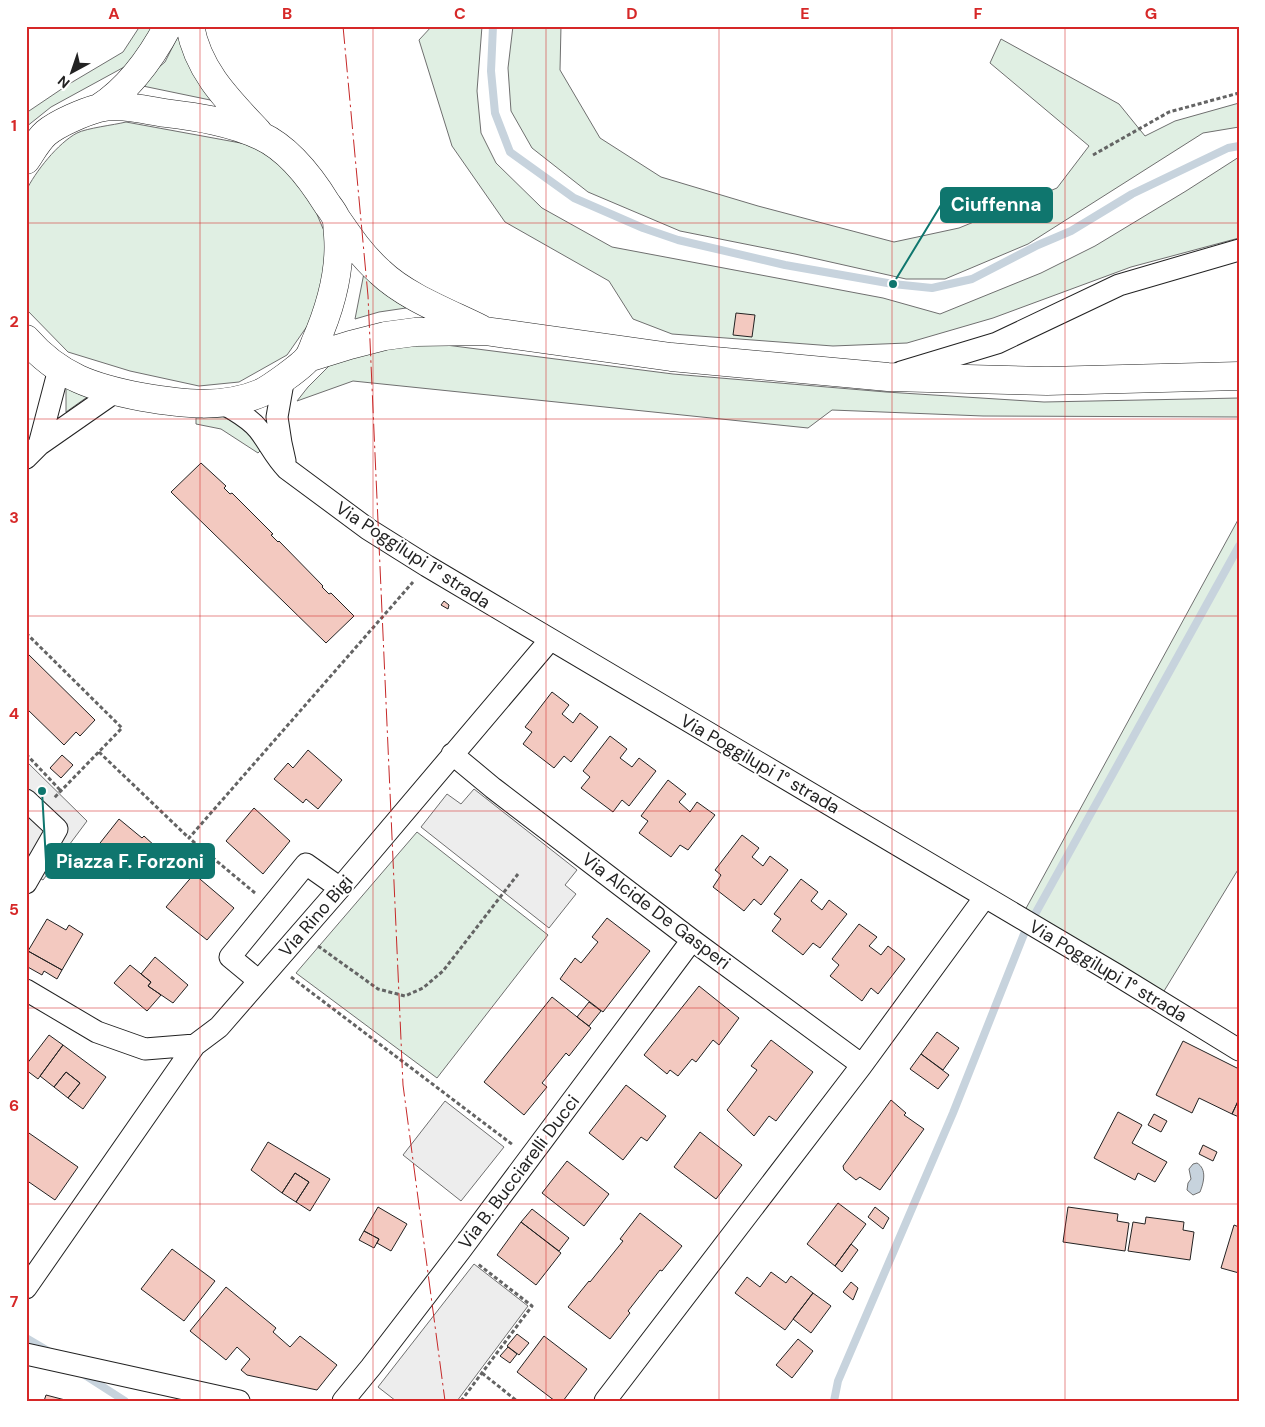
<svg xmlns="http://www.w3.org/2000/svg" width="1265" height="1427" font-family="'DM Sans',sans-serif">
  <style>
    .green { fill: #e0efe3; stroke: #6f6f6f }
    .parking { fill: #ededed; stroke: #6f6f6f }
    .water { fill: #c7d3dd; stroke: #6f6f6f }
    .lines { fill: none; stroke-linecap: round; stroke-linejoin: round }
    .stream { stroke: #c7d3dd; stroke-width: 8 }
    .building { fill: #f3c9c0; stroke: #222 }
    .street-casing { stroke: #222; stroke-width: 23 }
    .secondary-casing { stroke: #222; stroke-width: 29 }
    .path { stroke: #646464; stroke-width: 3; stroke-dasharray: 4 2.5; stroke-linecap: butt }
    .street { stroke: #fff; stroke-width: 21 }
    .secondary { stroke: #fff; stroke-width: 28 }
    .power { stroke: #c62828; stroke-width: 1; stroke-dasharray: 18 4 2.5 4; stroke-linecap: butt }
    .grid { fill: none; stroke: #d62828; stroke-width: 1; stroke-opacity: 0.55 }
    .labels { text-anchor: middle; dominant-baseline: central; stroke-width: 4; stroke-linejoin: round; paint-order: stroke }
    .street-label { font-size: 18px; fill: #222; stroke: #fff }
    .leader { fill: none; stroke: #0f766e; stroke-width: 2 }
    .callout-dot { fill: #0f766e; stroke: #fff; stroke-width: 2 }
    .callout { fill: #0f766e; stroke: #0f766e; stroke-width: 2 }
    .callout-label { font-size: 19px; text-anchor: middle; font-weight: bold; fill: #fff }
    .neatline { fill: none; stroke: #d62828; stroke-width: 2 }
    .grid-label { font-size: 16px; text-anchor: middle; font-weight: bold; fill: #d62828 }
  </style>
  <rect width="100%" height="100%" fill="#fff"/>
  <path class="green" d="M 140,26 L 161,26 L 137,60 L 51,107 L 26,127 L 26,113 L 69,84 L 123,52 Z
    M 432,26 L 482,26 L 477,91 L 481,133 L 496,163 L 542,208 L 612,247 L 883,298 L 940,314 L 1041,273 L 1095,246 L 1186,191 L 1239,157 L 1239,238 L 1131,267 L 993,318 L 907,343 L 833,346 L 672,334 L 633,319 L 609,281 L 505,222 L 452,146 L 419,40 Z
    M 513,26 L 561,26 L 560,70 L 600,138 L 661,177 L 758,206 L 894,242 L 959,228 L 1057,188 L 1089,146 L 990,63 L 1001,39 L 1119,104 L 1145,136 L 1175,121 L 1239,103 L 1239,127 L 1203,133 L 1028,244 L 945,279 L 906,279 L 795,254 L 680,231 L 588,192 L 532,148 L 511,111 L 508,68 Z
    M 181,30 L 215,101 L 138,85 L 165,62 Z
    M 126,122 L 257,146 L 283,166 L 313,205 L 327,238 L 327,273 L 310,322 L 287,355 L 239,382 L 199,386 L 130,371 L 68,352 L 26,309 L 26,191 C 35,172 58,143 77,133 C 87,128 114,125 126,122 Z
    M 364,273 L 381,291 L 406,308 L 379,312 L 355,319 Z
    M 438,344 L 673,374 L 886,392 L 1044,402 L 1239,398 L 1239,417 L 983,416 L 832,410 L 808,428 L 353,381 L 297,401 L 308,387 L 330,365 L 356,350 Z
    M 66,387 L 90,395 L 66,412 Z
    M 223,417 C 243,425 253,429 260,451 L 258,453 L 221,429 L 196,424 L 196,418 Z
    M 1239,518 L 1239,868 L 1161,996 L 1024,912 Z
    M 417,832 L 548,935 L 437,1078 L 296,973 Z"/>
  <path class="parking" d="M 26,761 L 87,821 L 43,880 L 26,870 Z
    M 474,789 L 577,870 L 565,885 L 576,894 L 549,928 L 421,827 L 447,794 L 461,804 Z
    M 445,1101 L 504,1147 L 461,1201 L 403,1155 Z
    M 474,1264 L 528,1306 L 457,1401 L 396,1401 L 378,1387 Z"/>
  <path class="water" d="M 1197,1163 C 1207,1169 1204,1182 1200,1192 L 1193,1195 L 1187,1190 L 1188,1183 L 1191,1179 L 1189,1169 L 1193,1164 Z"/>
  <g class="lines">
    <path class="stream" d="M 493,26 L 491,71 L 495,113 L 510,152 L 574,198 L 643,228 L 678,240 L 785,265 L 893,284 L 932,288 L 972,279 L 1038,245 L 1071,231 L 1132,194 L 1228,148 L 1239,146
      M 26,1338 L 48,1351
      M 83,1374 L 125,1401
      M 834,1401 L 838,1381 L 953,1113 L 1024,934 L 1239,546"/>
  </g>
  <path class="building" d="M 736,313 L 755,315 L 752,337 L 733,335 Z
    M 201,463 L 226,486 L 224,488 L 230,494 L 232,493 L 273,534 L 271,535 L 278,542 L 279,541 L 323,586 L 322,587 L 329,594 L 331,593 L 354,616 L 326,643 L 171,492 Z
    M 444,601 L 449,605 L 448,609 L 441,605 Z
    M 26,652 L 95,720 L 80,736 L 76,732 L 64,745 L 26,708 Z
    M 552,692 L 569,705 L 562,714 L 573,723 L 580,713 L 598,727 L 571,762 L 564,756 L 554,768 L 523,744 L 532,732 L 525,727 Z
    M 610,736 L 627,749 L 620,758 L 632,767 L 639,758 L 656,771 L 629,806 L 622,800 L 613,812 L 581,788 L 590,777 L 583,771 Z
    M 308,750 L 342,780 L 318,809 L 306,799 L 303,803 L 274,779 L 288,763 L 293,768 Z
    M 62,755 L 73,765 L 61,778 L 50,768 Z
    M 668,780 L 686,794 L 679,802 L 690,812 L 697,802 L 715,815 L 688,850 L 680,845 L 671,857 L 639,833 L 648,821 L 641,816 Z
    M 254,808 L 290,841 L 263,874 L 226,841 Z
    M 119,819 L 142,838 L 144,836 L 156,847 L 130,879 L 118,868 L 114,873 L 99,860 L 97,863 L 89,857 Z
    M 742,835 L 759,848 L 752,857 L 763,866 L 770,856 L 788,870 L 761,905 L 754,899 L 744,911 L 713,887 L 721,875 L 715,870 Z
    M 194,874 L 234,908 L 207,940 L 166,907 Z
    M 801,879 L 818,892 L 811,901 L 822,910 L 829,900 L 847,914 L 820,948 L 813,943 L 803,955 L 772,931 L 781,919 L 774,914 Z
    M 607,918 L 650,951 L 603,1012 L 560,979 L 575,958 L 581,963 L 598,942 L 592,937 Z
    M 47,919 L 66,930 L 69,925 L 83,934 L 62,970 L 28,951 Z
    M 859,924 L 877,937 L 869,946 L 881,955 L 888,946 L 905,959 L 878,994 L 871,988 L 862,1001 L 830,976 L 839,965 L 832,959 Z
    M 28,951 L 62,970 L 57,979 L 44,971 L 42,975 L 26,966 L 26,955 Z
    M 155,957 L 188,985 L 173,1003 L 148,986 L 151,982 L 141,974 Z
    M 130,965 L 151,982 L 148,986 L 161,995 L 147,1011 L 114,983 Z
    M 699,986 L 739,1018 L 719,1045 L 713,1040 L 696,1062 L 692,1059 L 678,1076 L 670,1070 L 667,1074 L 644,1055 Z
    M 552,997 L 591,1028 L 569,1056 L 566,1053 L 542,1083 L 547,1087 L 524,1115 L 484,1082 Z
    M 589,1002 L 601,1011 L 589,1026 L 577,1017 Z
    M 937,1032 L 959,1048 L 943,1070 L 921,1054 Z
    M 49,1035 L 63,1045 L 38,1079 L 26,1070 L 26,1065 Z
    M 771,1040 L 813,1072 L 776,1121 L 769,1116 L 754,1136 L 727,1110 L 757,1070 L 751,1066 Z
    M 1183,1041 L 1239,1069 L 1239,1099 L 1232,1114 L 1199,1098 L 1192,1113 L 1156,1095 Z
    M 63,1045 L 106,1077 L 83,1109 L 68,1098 L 80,1083 L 66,1072 L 54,1087 L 40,1076 Z
    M 921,1054 L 949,1075 L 938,1089 L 910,1069 Z
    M 66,1072 L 80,1083 L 68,1098 L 54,1087 Z
    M 626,1085 L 666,1116 L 647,1141 L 641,1137 L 623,1160 L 589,1133 Z
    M 1239,1099 L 1239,1117 L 1232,1114 Z
    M 891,1100 L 906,1113 L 904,1115 L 924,1129 L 880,1190 L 860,1177 L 856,1180 L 844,1170 L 843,1166 Z
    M 1118,1112 L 1142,1125 L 1132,1143 L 1167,1162 L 1155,1182 L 1138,1173 L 1135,1180 L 1094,1158 Z
    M 1154,1114 L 1167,1121 L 1161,1132 L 1148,1125 Z
    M 26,1131 L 78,1167 L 55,1200 L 26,1180 Z
    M 700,1132 L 742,1165 L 716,1199 L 674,1167 Z
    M 268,1142 L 330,1179 L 310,1211 L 296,1202 L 309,1182 L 295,1173 L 282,1193 L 251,1170 Z
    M 1203,1145 L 1217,1152 L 1213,1161 L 1199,1154 Z
    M 567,1161 L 609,1194 L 584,1226 L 542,1193 Z
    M 295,1173 L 309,1182 L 296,1202 L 282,1193 Z
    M 838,1203 L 866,1224 L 835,1266 L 807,1244 Z
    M 378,1207 L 407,1224 L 391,1251 L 377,1243 L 379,1239 L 364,1231 Z
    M 875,1207 L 889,1218 L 883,1229 L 868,1217 Z
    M 1068,1207 L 1118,1214 L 1117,1221 L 1129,1223 L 1125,1251 L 1063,1242 Z
    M 532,1209 L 569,1238 L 559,1251 L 521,1222 Z
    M 640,1213 L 682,1246 L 662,1271 L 660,1270 L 628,1311 L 630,1313 L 610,1339 L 568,1307 L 589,1281 L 590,1282 L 623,1241 L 620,1239 Z
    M 1146,1217 L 1184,1222 L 1183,1230 L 1194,1232 L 1190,1260 L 1128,1251 L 1133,1222 L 1145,1224 Z
    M 521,1222 L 561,1253 L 536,1285 L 497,1255 Z
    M 1234,1225 L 1239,1227 L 1239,1273 L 1221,1268 Z
    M 364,1231 L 379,1239 L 374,1248 L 359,1240 Z
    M 851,1244 L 858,1250 L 842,1272 L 835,1266 Z
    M 172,1249 L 215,1281 L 184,1321 L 141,1289 Z
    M 771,1272 L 786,1283 L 791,1276 L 813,1293 L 785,1330 L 735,1293 L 747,1277 L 760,1287 Z
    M 851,1282 L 858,1288 L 853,1300 L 843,1292 Z
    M 226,1287 L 276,1328 L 273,1332 L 290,1347 L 300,1336 L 337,1365 L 317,1390 L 247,1375 L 241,1370 L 250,1359 L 237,1347 L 226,1360 L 190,1331 Z
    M 813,1293 L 831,1306 L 811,1333 L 793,1319 Z
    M 517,1334 L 529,1343 L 519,1355 L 507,1346 Z
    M 544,1336 L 587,1369 L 563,1401 L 555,1401 L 517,1372 Z
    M 798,1339 L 813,1351 L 792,1378 L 776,1365 Z
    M 508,1347 L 517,1354 L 510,1363 L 500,1356 Z
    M 46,1395 L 69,1401 L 44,1401 Z"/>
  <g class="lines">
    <defs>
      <path id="street" d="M 901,372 L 997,343 L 1119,285 L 1239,250
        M 284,377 L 277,417 L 281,443 L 285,461
        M 223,403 C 235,411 250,418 259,430 C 269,443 275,457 287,469 L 368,529 L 427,566 L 1117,975 L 1239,1050
        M 39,445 L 59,369
        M 26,458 L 39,445 L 115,392
        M 452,754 L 493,788 L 692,940 L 862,1065 L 605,1401
        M 26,800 L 57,829 L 26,883
        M 259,981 L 230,957 L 306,864 L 340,888
        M 26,990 L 97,1032 L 145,1049 L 195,1045 L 219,1027 L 340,888 L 550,640
        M 862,1065 L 985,897
        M 26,1288 L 195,1045
        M 26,1354 L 239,1401
        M 343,1401 L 371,1367 L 460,1251 L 692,940"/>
      <path id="secondary" d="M 190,26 C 198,71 228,100 258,132
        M 99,108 C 130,88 151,58 168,26
        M 26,160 C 32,151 38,140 46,133 C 58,123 84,112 99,108 C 119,103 144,110 165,113 C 198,117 231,122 261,136 C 289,149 311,178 327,204 C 330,208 334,213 336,218 C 338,223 337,230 338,235 C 341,272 330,309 315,343 C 313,348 311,354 308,358 C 302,366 271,388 261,393 C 223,409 182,404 142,397 C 94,388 59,377 26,339
        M 336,218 C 349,237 362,256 380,272 C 406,297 449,313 481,329
        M 308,358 L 350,345 L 385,336 L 415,332 L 485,331 L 671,357 L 888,377 L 1047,381 L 1239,376"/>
    </defs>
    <use href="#street" class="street-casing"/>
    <use href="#secondary" class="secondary-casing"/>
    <path class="path" d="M 1093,155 L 1169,112 L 1239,93
      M 26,633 L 122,728 L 54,798
      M 99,752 L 189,838
      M 26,754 L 61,791
      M 255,893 L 189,838 L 413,582
      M 318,946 L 378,989 L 405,996 L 423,988 L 443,971 L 518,874
      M 291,977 L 513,1145
      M 482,1373 L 517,1401
      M 461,1401 L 532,1306 L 478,1264"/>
    <use href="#street" class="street"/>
    <use href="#secondary" class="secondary"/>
    <path class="power" d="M 343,26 L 368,296 L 403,1085 L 445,1401"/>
  </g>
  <path class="grid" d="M 200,26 L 200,1401M 373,26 L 373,1401M 546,26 L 546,1401M 719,26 L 719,1401M 892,26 L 892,1401M 1065,26 L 1065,1401M 26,223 L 1239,223M 26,419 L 1239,419M 26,616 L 1239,616M 26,811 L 1239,811M 26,1008 L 1239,1008M 26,1204 L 1239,1204"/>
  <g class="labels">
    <g class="street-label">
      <text transform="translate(413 555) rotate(33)">Via Poggilupi 1° strada</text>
      <text transform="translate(760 764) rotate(30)">Via Poggilupi 1° strada</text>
      <text transform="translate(656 911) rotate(37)">Via Alcide De Gasperi</text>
      <text transform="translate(316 916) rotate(-49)">Via Rino Bigi</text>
      <text transform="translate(1108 971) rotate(31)">Via Poggilupi 1° strada</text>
      <text transform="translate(519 1172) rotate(-53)">Via B. Bucciarelli Ducci</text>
    </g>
  </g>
  <path class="leader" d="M893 284L941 205M42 791L46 861"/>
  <g class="callout-dot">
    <circle cx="893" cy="284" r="5"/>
    <circle cx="42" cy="791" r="5"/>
  </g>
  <g class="callout">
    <rect x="941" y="188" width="111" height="34" rx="5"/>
    <rect x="46" y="844" width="168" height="34" rx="5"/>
  </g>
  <g class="callout-label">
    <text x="996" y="211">Ciuffenna</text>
    <text x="130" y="868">Piazza F. Forzoni</text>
  </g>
  <rect width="1265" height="1427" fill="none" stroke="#ffffff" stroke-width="55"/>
  <g transform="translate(72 72) rotate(220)" stroke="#ffffff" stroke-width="4" paint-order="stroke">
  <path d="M0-4L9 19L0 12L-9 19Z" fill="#222222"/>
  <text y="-8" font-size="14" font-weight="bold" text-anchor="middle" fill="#222222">N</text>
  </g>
  <rect x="28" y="28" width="1210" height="1372" class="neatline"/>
  <g class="grid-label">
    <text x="114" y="19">A</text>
    <text x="287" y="19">B</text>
    <text x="460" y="19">C</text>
    <text x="632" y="19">D</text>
    <text x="805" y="19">E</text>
    <text x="978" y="19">F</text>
    <text x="1151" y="19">G</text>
    <text x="14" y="131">1</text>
    <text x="14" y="327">2</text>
    <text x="14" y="523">3</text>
    <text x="14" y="719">4</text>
    <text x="14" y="915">5</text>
    <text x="14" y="1111">6</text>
    <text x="14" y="1307">7</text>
  </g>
</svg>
